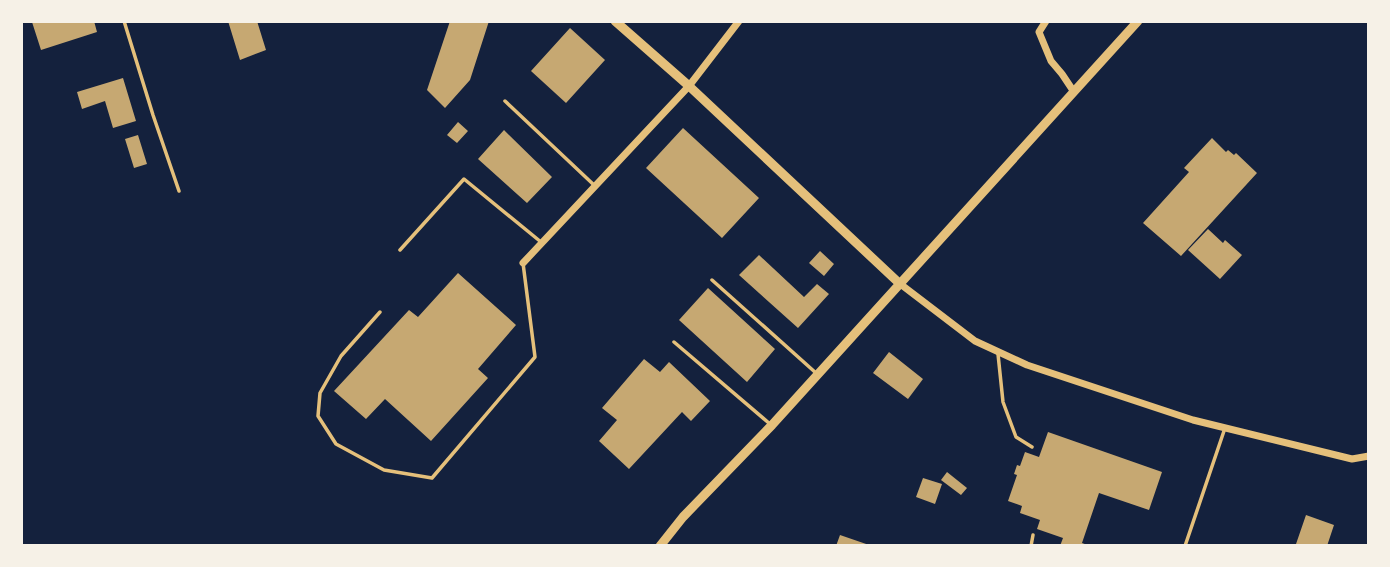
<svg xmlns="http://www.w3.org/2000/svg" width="1390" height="567" font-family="'DM Sans',sans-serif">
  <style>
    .building { fill: #c6a872 }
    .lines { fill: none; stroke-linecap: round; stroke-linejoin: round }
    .service { stroke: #e5c07b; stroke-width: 3.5 }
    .minor { stroke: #e5c07b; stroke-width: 7 }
    .tertiary { stroke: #e5c07b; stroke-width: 9 }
  </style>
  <rect width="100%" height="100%" fill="#14213d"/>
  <path class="building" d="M 37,21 L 94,21 L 97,32 L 41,50 L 32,22 Z
    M 228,21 L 257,21 L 266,50 L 240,60 Z
    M 450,21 L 489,21 L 470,80 L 445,108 L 427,90 Z
    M 570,28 L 605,60 L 566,103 L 531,71 Z
    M 123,78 L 136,121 L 113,128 L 105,101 L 82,109 L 77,92 Z
    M 458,122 L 468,131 L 457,143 L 447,135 Z
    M 683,128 L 759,198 L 722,238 L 646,168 Z
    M 504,130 L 552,177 L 527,203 L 478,159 Z
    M 138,135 L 147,164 L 134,168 L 125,139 Z
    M 1212,138 L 1226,152 L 1228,150 L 1234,155 L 1236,153 L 1257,173 L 1181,256 L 1143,223 L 1189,172 L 1184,168 Z
    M 1208,229 L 1223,243 L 1225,240 L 1242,255 L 1220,279 L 1188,250 Z
    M 820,251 L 834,264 L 824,276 L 809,263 Z
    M 759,255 L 804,297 L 817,284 L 829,294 L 798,328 L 739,275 Z
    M 458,273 L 516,325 L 478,369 L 488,378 L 431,441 L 385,399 L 366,419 L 334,391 L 409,310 L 418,317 Z
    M 708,288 L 775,349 L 747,382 L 679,320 Z
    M 889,352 L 923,379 L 908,399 L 873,373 Z
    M 644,359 L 660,372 L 669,362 L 710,401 L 691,421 L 682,412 L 629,469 L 599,441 L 617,420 L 602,408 Z
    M 1048,432 L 1162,472 L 1149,510 L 1099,493 L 1082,543 L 1090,546 L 1060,546 L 1063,538 L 1037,529 L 1040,520 L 1020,513 L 1022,506 L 1008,501 L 1017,475 L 1014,474 L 1017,465 L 1020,466 L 1025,452 L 1039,457 Z
    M 947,472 L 967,488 L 961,495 L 941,480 Z
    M 923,478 L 942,484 L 935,504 L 916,497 Z
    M 1306,515 L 1334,525 L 1327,546 L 1302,546 L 1296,544 Z
    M 840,535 L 872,546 L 836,546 Z"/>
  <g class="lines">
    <path class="service" d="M 124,21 L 153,115 L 179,191
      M 505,101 L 594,185
      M 400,250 L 464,179 L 541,242
      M 712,280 L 816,373
      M 380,312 L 341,356 L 320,393 L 318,416 L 336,444 L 384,470 L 432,478 L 535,357 L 523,263
      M 674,342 L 770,424
      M 998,354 L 1003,402 L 1016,437 L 1032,447
      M 1031,546 L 1033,535
      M 1185,546 L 1225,428"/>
    <path class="minor" d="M 1046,21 L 1039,32 L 1051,61 L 1062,74 L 1074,92
      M 523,263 L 689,86 L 739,21
      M 899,283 L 975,341 L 1027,365 L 1193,420 L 1352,459 L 1369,456"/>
    <path class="tertiary" d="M 615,21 L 689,86 L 899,283
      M 660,546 L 683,517 L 772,425 L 1138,21"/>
  </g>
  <rect width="1390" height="567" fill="none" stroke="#f6f1e7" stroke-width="46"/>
</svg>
